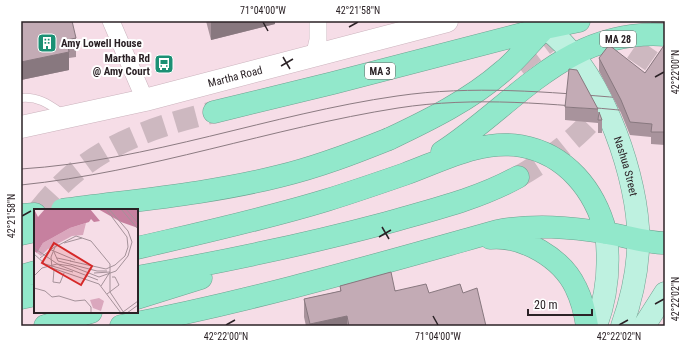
<svg xmlns="http://www.w3.org/2000/svg" width="686" height="347" font-family="'Roboto Condensed',sans-serif">
  <style>
    .lines { fill: none; stroke-linecap: round; stroke-linejoin: round }
    .highway-tunnel { stroke: #cdb8c0; stroke-width: 22; stroke-dasharray: 22 11; stroke-linecap: butt }
    .lane-casing { stroke: #cbb3bd; stroke-width: 9 }
    .street-casing { stroke: #cbb3bd; stroke-width: 18 }
    .secondary-casing { stroke: #cbb3bd; stroke-width: 23 }
    .primary-casing { stroke: #6ea391; stroke-width: 23 }
    .highway-casing { stroke: #6ea391; stroke-width: 23 }
    .lane { stroke: #fff; stroke-width: 8 }
    .street { stroke: #fff; stroke-width: 17 }
    .secondary { stroke: #fff; stroke-width: 22 }
    .primary { stroke: #bef1e0; stroke-width: 22 }
    .highway { stroke: #92e8cb; stroke-width: 22 }
    .tram { stroke: #8c7b82; stroke-width: 1 }
    .highway-bridge-casing { stroke: #6ea391; stroke-width: 23; stroke-linecap: butt }
    .highway-bridge { stroke: #92e8cb; stroke-width: 22 }
    .wall { fill: #a8939c }
    .shaded-wall { fill: #88787f }
    .building { fill: #c3abb5; stroke: #88787f }
    .ticks { fill: none; stroke: #2b2226; stroke-width: 1.5 }
    .labels { text-anchor: middle; dominant-baseline: central; stroke-width: 4; stroke-linejoin: round; paint-order: stroke }
    .shield { fill: #fff; stroke: #6b6467; stroke-width: 1 }
    .shield-label { font-size: 10px; font-weight: bold; fill: #2b2226 }
    .poi-label { font-size: 11px; font-weight: bold; fill: #2b2226; stroke: #fff; text-anchor: start }
    .street-label { font-size: 11px; fill: #2b2226; stroke: #fff }
    .inset-road { fill: none; stroke: #a5929a; stroke-width: 1 }
    .view { fill: #d62828; fill-opacity: 0.15; stroke: #d62828; stroke-width: 2 }
    .inset-edge { fill: none; stroke: #2b2226; stroke-width: 2 }
    .neatline { fill: none; stroke: #2b2226; stroke-width: 1.5 }
    .ticks-label { font-size: 10px; text-anchor: middle; fill: #2b2226 }
  </style>
  <rect width="100%" height="100%" fill="#f6dde7"/>
  <g class="lines">
    <path class="highway-tunnel" d="M 517,65 L 569,26
      M 518,177 C 539,165 559,151 577,135 C 612,103 638,61 665,22
      M 39,210 C 85,150 143,129 214,112"/>
    <defs>
      <path id="lane" d="M 21,98 C 38,96 50,105 63,114"/>
      <path id="street" d="M 111,21 L 145,100
        M 314,57 L 318,40 L 318,21"/>
      <g id="secondary">
        <path id="s1" d="M 21,127 L 145,100 L 447,21"/>
      </g>
      <g id="primary">
        <path id="s2" d="M 545,28 C 598,65 634,165 638,227 C 640,261 633,295 622,326"/>
        <path d="M 596,326 C 607,296 610,265 606,233"/>
        <path d="M 644,326 L 665,293"/>
      </g>
      <path id="highway" d="M 214,112 L 333,83 L 545,28 L 579,21
        M 389,139 C 429,120 470,100 503,71 C 519,58 531,41 546,27
        M 442,152 C 515,105 566,28 665,35
        M 21,215 L 35,214
        M 21,234 L 35,231
        M 490,238 C 523,235 562,258 576,288 C 582,300 585,313 587,326
        M 137,248 C 201,233 265,219 327,200 C 353,192 379,183 405,174 C 441,161 481,139 521,146 C 566,154 595,190 606,233
        M 21,276 L 35,272
        M 137,277 C 221,262 304,245 386,223 C 431,210 476,200 518,177
        M 21,298 L 35,295
        M 137,298 L 201,278
        M 45,326 L 91,312
        M 121,326 C 248,302 372,266 497,231 C 534,224 570,227 607,233 C 626,236 646,243 665,243"/>
    </defs>
    <use href="#lane" class="lane-casing"/>
    <use href="#street" class="street-casing"/>
    <use href="#secondary" class="secondary-casing"/>
    <use href="#primary" class="primary-casing"/>
    <use href="#highway" class="highway-casing"/>
    <use href="#lane" class="lane"/>
    <use href="#street" class="street"/>
    <use href="#secondary" class="secondary"/>
    <use href="#primary" class="primary"/>
    <use href="#highway" class="highway"/>
    <path class="tram" d="M 21,169 C 149,161 271,114 397,96 C 472,85 548,92 623,98
      M 21,185 C 149,172 271,128 398,108 C 475,96 553,104 630,111"/>
    <defs>
      <path id="highway-bridge" d="M 62,210 C 135,200 209,194 280,176 C 318,167 354,153 389,139"/>
    </defs>
    <use href="#highway-bridge" class="highway-bridge-casing"/>
    <use href="#highway-bridge" class="highway-bridge"/>
  </g>
  <path class="wall" d="M 21,21 L 76,38 L 76,57 L 69,58 L 69,70 L 21,80 Z
    M 206,21 L 275,21 L 275,24 L 211,40 Z
    M 665,44 L 665,145 L 651,144 L 651,137 L 630,135 L 621,113 L 599,71 L 599,58 L 645,73 Z
    M 565,107 L 598,109 L 598,123 L 565,120 Z
    M 598,120 L 602,120 L 602,133 L 598,133 Z
    M 340,286 L 429,293 L 463,293 L 486,326 L 306,326 L 304,317 L 304,299 L 340,291 Z"/>
  <path class="shaded-wall" d="M 214,21 L 275,21 L 275,24 L 211,40 L 211,22 Z
    M 69,52 L 69,70 L 21,80 L 21,62 Z
    M 347,316 L 347,326 L 310,326 L 310,324 Z"/>
  <path class="building" d="M 21,21 L 72,21 L 76,38 L 67,40 L 69,52 L 21,62 Z
    M 665,44 L 665,132 L 651,132 L 652,124 L 630,122 L 621,100 L 599,58 L 609,45 L 645,73 Z
    M 569,69 L 577,70 L 598,109 L 565,107 Z
    M 599,112 L 602,120 L 598,120 Z
    M 391,272 L 395,291 L 426,284 L 429,293 L 460,284 L 463,293 L 477,288 L 486,326 L 349,326 L 347,316 L 310,324 L 304,299 L 341,291 L 340,286 Z"/>
  <path class="ticks" d="M 263,22 L 268,31M 349,27 L 358,22M 283,57 L 290,69M 281,66 L 293,59M 655,77 L 664,72M 22,216 L 31,211M 382,227 L 389,239M 379,237 L 391,230M 655,304 L 664,299M 433,316 L 438,325M 226,325 L 235,320M 619,325 L 628,320"/>
  <defs>
    <symbol id="building-square" viewBox="-11 -11 22 22"><rect x="-9" y="-9" width="18" height="18" rx="4" fill="#1b9074" stroke="#fff"/><path d="M-4-6H4V6H1V3H-1V6H-4ZM-2.5-4.3h1.7v1.8h-1.7ZM.8-4.3h1.7v1.8H.8ZM-2.5-1h1.7V.8h-1.7ZM.8-1h1.7V.8H.8Z" fill="#fff"/></symbol>
    <symbol id="bus-square" viewBox="-11 -11 22 22"><rect x="-9" y="-9" width="18" height="18" rx="4" fill="#1b9074" stroke="#fff"/><path d="M-5-6H5V4H4V6H2V4H-2V6H-4V4H-5ZM-3.5-4V0h7V-4ZM-3.5 1.2v1.5H-2V1.2ZM2 1.2v1.5H3.5V1.2Z" fill="#fff"/></symbol>
  </defs>
  <g fill-rule="evenodd">
    <use href="#building-square" x="36" y="32" width="22" height="22"/>
    <use href="#bus-square" x="153" y="53" width="22" height="22"/>
  </g>
  <g class="labels">
    <g class="shield">
      <rect x="600" y="31" width="36" height="16" rx="3"/>
      <rect x="365" y="63" width="30" height="16" rx="3"/>
    </g>
    <g class="shield-label">
      <text x="618" y="39">MA 28</text>
      <text x="380" y="71">MA 3</text>
    </g>
    <g class="poi-label">
      <text x="61" y="43">Amy Lowell House</text>
      <text x="150" y="58" text-anchor="end">Martha Rd<tspan x="150" dy="13">@ Amy Court</tspan></text>
    </g>
    <g class="street-label">
      <text stroke="none"><textPath href="#s1" startOffset="220">Martha Road</textPath></text>
      <text stroke="none"><textPath href="#s2" startOffset="163">Nashua Street</textPath></text>
    </g>
  </g>
  <g transform="translate(34 209)">
    <rect width="104" height="104" fill="#f6dde7"/>
    <path d="M 52,14 L 49,26 L 38,27 L 14,40 L 7,47 L 3,44 L 9,34 L 36,19 ZM 65,89 L 70,92 L 67,102 L 59,99 L 56,91 Z" fill="#daa7bd"/>
    <path d="M 0,0 L 4,8 L 11,0 L 56,0 L 66,12 L 60,13 L 57,10 L 55,13 L 36,19 L 9,34 L 3,44 L 0,42 ZM 64,0 L 104,0 L 104,19 L 87,13 Z" fill="#c6809f"/>
    <path class="inset-road" d="M 87,0 L 104,20M 92,0 L 104,14M 30,34 L 48,29M 0,39 L 25,56 L 64,71M 15,40 L 41,51M 20,43 L 24,52 L 63,62 L 73,62M 0,45 L 11,55 L 39,63M 6,49 L 23,36M 23,49 L 37,52M 36,52 L 72,60 L 81,56 L 91,47 L 94,38 L 93,28 L 72,0M 20,61 L 19,73 L 26,74 L 30,64M 60,64 L 76,63M 0,67 L 8,59 L 23,55 L 37,57 L 65,68 L 82,62 L 94,47 L 98,33 L 94,22 L 75,0M 67,77 L 76,63M 0,79 L 11,82 L 18,88 L 25,87 L 41,92 L 51,91 L 57,98 L 57,104M 73,85 L 85,76 L 81,68 L 78,68M 89,103 L 104,92M 87,104 L 65,75 L 18,59 L 17,48 L 21,38 L 42,27 L 57,32 L 76,55 L 76,83 L 90,104M 93,104 L 104,96"/>
    <path class="view" d="M 20,34 L 58,57 L 47,76 L 8,54 Z"/>
    <rect width="104" height="104" class="inset-edge"/>
  </g>
  <rect width="686" height="347" fill="none" stroke="#ffffff" stroke-width="44"/>
  <path d="M528 309v6h64v-6" fill="none" stroke="#2b2226" stroke-width="2"/>
  <text x="534" y="309" font-size="12" fill="#2b2226" stroke="#ffffff" stroke-width="3" paint-order="stroke">20 m</text>
  <rect x="22" y="22" width="642" height="303" class="neatline"/>
  <g class="ticks-label">
    <text x="263" y="14">71°04'00"W</text>
    <text x="358" y="14">42°21'58"N</text>
    <text transform="translate(675 72) rotate(-90)" y="4">42°22'00"N</text>
    <text transform="translate(11 216) rotate(-90)" y="4">42°21'58"N</text>
    <text transform="translate(675 299) rotate(-90)" y="4">42°22'02"N</text>
    <text x="226" y="340">42°22'00"N</text>
    <text x="438" y="340">71°04'00"W</text>
    <text x="619" y="340">42°22'02"N</text>
  </g>
</svg>
